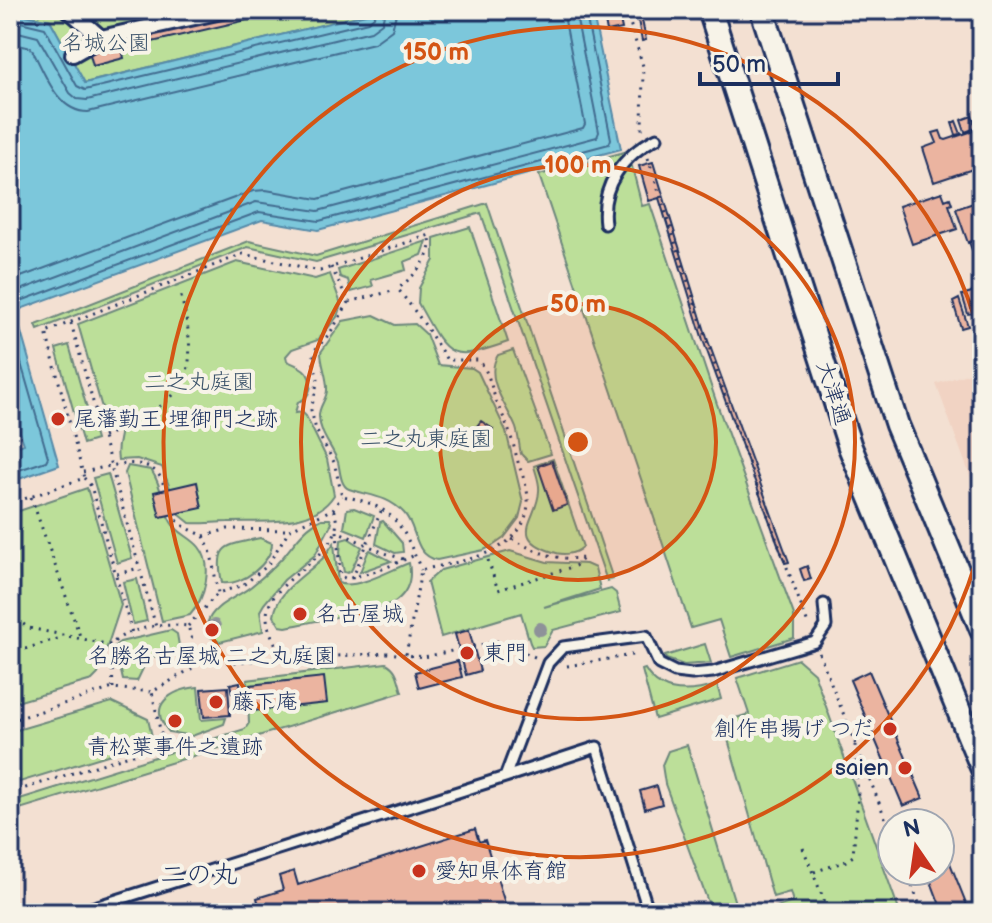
<svg xmlns="http://www.w3.org/2000/svg" width="992" height="923" font-family="'Balsamiq Sans','Klee One',sans-serif">
  <style>
    .built { fill: #f1d3c3 }
    .green { fill: #bcdf99; stroke: #6c877c; stroke-width: 2 }
    .water { fill: #7cc7db; stroke: #558aa9; stroke-width: 2 }
    .lines { fill: none; stroke-linecap: round; stroke-linejoin: round }
    .shore { stroke: #426c90; stroke-width: 2 }
    .building { fill: #ebb4a0; stroke: #1b2f5e; stroke-width: 2 }
    .service-casing { stroke: #1b2f5e; stroke-width: 15 }
    .pedestrian-casing { stroke: #1b2f5e; stroke-width: 20 }
    .tertiary-casing { stroke: #1b2f5e; stroke-width: 28 }
    .path { stroke: #1b2f5e; stroke-width: 3; stroke-dasharray: 2 6; stroke-linecap: butt }
    .service { stroke: #f7f3e8; stroke-width: 9 }
    .pedestrian { stroke: #f7f3e8; stroke-width: 14 }
    .tertiary { stroke: #f7f3e8; stroke-width: 22 }
    .tree { fill: #8e9299 }
    .ring { fill: none; stroke: #d45514; stroke-width: 4 }
    .poi-dot { fill: #c8321e; stroke: #f7f3e8; stroke-width: 3 }
    .labels { text-anchor: middle; dominant-baseline: central; stroke-width: 8; stroke-linejoin: round; paint-order: stroke }
    .park-label { font-size: 22px; fill: #3b526a; stroke: #f7f3e8 }
    .street-label { font-size: 22px; fill: #1b2f5e; stroke: #f7f3e8 }
    .poi-label { font-size: 22px; fill: #1b2f5e; stroke: #f7f3e8; text-anchor: start }
    .quarter-label { font-size: 26px; fill: #1b2f5e; stroke: #f7f3e8 }
    .centre { fill: #d45514; stroke: #f7f3e8; stroke-width: 4 }
    .ring-label { font-size: 24px; text-anchor: middle; font-weight: bold; fill: #d45514; stroke: #f7f3e8; stroke-width: 8; stroke-linejoin: round; paint-order: stroke }
  </style>
  <rect width="100%" height="100%" fill="#f3e0d2"/>
  <filter id="ink" filterUnits="userSpaceOnUse"><feTurbulence type="fractalNoise" baseFrequency=".0125" numOctaves="2"/><feDisplacementMap in="SourceGraphic" scale="16" xChannelSelector="R" yChannelSelector="G"/><feConvolveMatrix kernelMatrix="1 2 1 2 8 2 1 2 1" color-interpolation-filters="sRGB"/></filter>
  <g filter="url(#ink)">
    <path class="built" d="M 982,369 L 982,508 L 936,384 Z"/>
    <path class="green" d="M 10,10 L 423,10 L 371,13 L 84,83 L 50,20 L 10,12 Z
      M 628,151 L 642,206 L 650,204 L 717,404 L 794,615 L 794,638 L 731,657 L 719,620 L 691,628 L 539,175 Z
      M 487,203 L 613,579 L 607,581 L 481,213 L 316,262 L 248,247 L 38,330 L 36,325 L 249,241 L 316,256 Z
      M 470,227 L 508,342 C 448,363 448,357 418,303 L 419,288 L 434,260 L 434,238 Z
      M 427,241 L 422,255 L 404,262 L 406,270 L 371,280 L 373,286 L 351,292 L 348,280 L 340,277 L 338,270 Z
      M 237,262 L 315,279 L 330,274 L 341,304 L 337,317 L 318,340 L 292,349 L 286,356 L 287,361 C 294,364 302,367 306,372 C 315,384 310,398 298,402 L 295,413 L 302,412 L 306,416 L 327,459 L 334,495 C 312,529 262,520 228,522 C 215,522 202,524 190,523 L 180,515 L 162,467 L 137,459 L 118,460 C 115,444 122,438 120,427 L 106,422 L 78,324 Z
      M 374,315 L 395,325 L 415,324 L 426,334 L 438,365 L 472,368 L 478,372 L 506,431 L 523,502 L 519,518 L 504,538 L 494,545 L 484,550 L 437,560 C 413,555 418,528 404,513 C 387,495 369,496 349,489 C 340,486 340,469 338,462 C 332,446 320,435 319,417 C 318,406 328,399 327,388 C 327,376 321,364 321,352 L 343,321 Z
      M 69,345 L 96,440 L 83,444 L 56,349 Z
      M 513,350 L 551,454 L 528,461 L 521,454 C 519,446 519,437 516,428 C 508,407 483,378 498,355 Z
      M 553,459 L 583,547 C 575,554 563,556 553,552 C 507,537 538,519 539,491 C 540,483 536,474 534,466 Z
      M 128,466 L 151,470 C 163,486 161,506 171,522 C 177,533 191,537 199,547 C 214,565 205,599 190,615 L 162,621 L 125,473 Z
      M 108,474 L 132,558 L 117,563 L 93,478 Z
      M 87,488 L 121,605 L 98,674 L 92,680 L 10,704 L 10,514 Z
      M 354,508 L 374,516 L 366,537 L 344,528 L 347,509 Z
      M 322,519 L 330,519 L 332,523 L 315,555 L 284,580 L 264,604 L 260,611 L 263,631 L 220,642 L 211,637 L 207,624 C 213,603 239,598 254,584 C 264,576 273,568 282,558 C 294,544 304,527 322,519 Z
      M 383,521 L 402,543 L 403,552 L 395,553 L 376,544 L 380,522 Z
      M 260,538 L 272,543 C 272,563 242,586 222,583 C 214,543 226,546 260,538 Z
      M 348,538 L 362,547 L 351,571 L 347,573 L 344,572 L 340,553 L 341,540 Z
      M 334,543 L 338,583 C 357,590 390,570 409,563 C 412,578 409,591 396,601 C 385,609 305,623 286,627 L 280,626 L 274,616 C 278,589 305,576 323,558 C 327,554 330,548 334,543 Z
      M 370,550 L 391,561 L 360,572 L 368,552 Z
      M 510,551 L 547,562 L 586,564 L 595,568 L 600,589 L 544,607 L 611,589 L 616,593 L 621,612 L 553,630 L 544,646 L 532,647 L 530,643 L 521,613 L 441,637 L 427,582 L 441,570 Z
      M 137,579 L 147,621 L 133,624 L 123,582 Z
      M 171,630 L 177,634 L 180,651 L 148,658 L 137,681 L 123,680 L 115,646 L 120,642 Z
      M 705,644 L 711,663 L 684,665 L 666,659 L 665,656 Z
      M 798,659 L 814,673 L 900,913 L 757,913 L 793,902 L 790,892 L 773,897 L 723,722 L 749,714 L 737,678 Z
      M 386,663 C 398,669 398,680 402,692 L 10,812 L 10,802 L 245,729 L 249,723 L 247,680 Z
      M 645,669 C 660,696 691,693 717,685 L 721,699 L 655,719 L 642,670 Z
      M 198,687 L 201,720 L 226,718 L 224,724 L 192,736 L 169,732 C 146,705 171,690 198,687 Z
      M 112,702 L 148,719 L 153,741 L 10,785 L 10,732 Z
      M 687,745 L 738,913 L 712,913 L 665,784 L 662,765 L 668,751 Z"/>
    <path class="water" d="M 382,10 L 592,10 L 621,149 L 318,230 L 262,220 L 15,311 L 59,465 L 10,482 L 10,449 L 24,444 L 10,403 L 10,12 L 50,20 L 85,83 Z"/>
    <g class="lines">
      <path class="shore" d="M 10,16 L 16,21 L 45,28 L 77,86 L 85,90 L 368,22 L 374,17 L 375,10
        M 10,30 L 38,37 L 70,93 L 77,99 L 87,100 L 371,31 L 382,23 L 385,10
        M 10,43 L 31,48 C 45,72 56,112 88,112 L 374,43 L 392,30 L 397,10
        M 10,281 L 253,191 L 266,190 L 318,199 L 583,128 L 585,124 L 563,10
        M 10,294 L 256,202 L 318,211 L 597,137 L 599,132 L 575,10
        M 10,305 L 259,212 L 319,221 L 609,144 L 611,139 L 585,10
        M 10,325 L 48,457 L 46,461 L 10,473"/>
    </g>
    <path class="building" d="M 224,10 L 290,10 L 122,49 L 124,58 L 93,66 L 87,43 Z
      M 603,10 L 618,10 L 622,29 L 607,32 Z
      M 636,10 L 640,10 L 646,40 L 642,41 Z
      M 972,116 L 976,128 L 965,132 L 961,120 Z
      M 956,121 L 961,134 L 956,135 L 952,123 Z
      M 982,128 L 982,166 L 934,182 L 923,148 L 937,143 L 933,133 L 940,131 L 943,139 L 946,140 Z
      M 653,162 L 707,338 L 789,562 L 785,563 L 703,340 L 659,198 L 649,201 L 639,166 Z
      M 942,192 L 945,200 L 950,198 L 952,204 L 949,205 L 957,229 L 912,244 L 899,206 Z
      M 982,200 L 982,238 L 968,243 L 956,209 Z
      M 982,238 L 982,252 L 974,255 L 969,242 Z
      M 982,285 L 982,312 L 968,314 L 962,295 L 978,290 L 977,287 Z
      M 959,299 L 968,326 L 961,328 L 953,302 Z
      M 982,374 L 982,401 L 977,376 Z
      M 481,421 L 493,429 L 483,441 L 472,432 Z
      M 552,461 L 567,505 L 553,510 L 538,466 Z
      M 197,482 L 202,508 L 160,517 L 154,492 Z
      M 807,566 L 811,579 L 804,581 L 800,569 Z
      M 469,630 L 480,671 L 466,675 L 455,634 Z
      M 458,661 L 462,677 L 419,688 L 415,672 Z
      M 869,671 L 923,798 L 903,806 L 850,680 Z
      M 324,677 L 327,703 L 253,711 L 250,685 Z
      M 240,682 L 241,692 L 232,693 L 230,684 Z
      M 228,687 L 230,715 L 204,717 L 201,689 Z
      M 657,786 L 662,804 L 645,809 L 640,791 Z
      M 475,829 L 479,842 L 485,840 L 508,913 L 255,913 L 254,911 L 260,909 L 257,898 L 283,890 L 279,876 L 294,871 L 298,885 Z
      M 940,843 L 942,843 L 970,913 L 943,913 L 927,871 L 940,871 Z"/>
    <g class="lines">
      <defs>
        <path id="service" d="M 605,224 C 600,186 623,155 657,138
          M 505,777 L 597,747 L 649,913
          M 76,913 L 505,777 L 548,663 L 563,647 L 646,636 L 659,664 L 675,672 L 692,674 L 713,672 L 815,642 L 826,626 L 824,604"/>
        <path id="pedestrian" d="M 69,10 L 101,38 L 73,54
          M 101,38 L 226,10"/>
        <path id="tertiary" d="M 710,10 L 850,447 L 982,767
          M 762,10 L 897,425 L 982,630"/>
      </defs>
      <use href="#service" class="service-casing"/>
      <use href="#pedestrian" class="pedestrian-casing"/>
      <use href="#tertiary" class="tertiary-casing"/>
      <path class="path" d="M 626,10 L 643,66 L 642,132
        M 648,158 L 733,421 L 809,627
        M 331,267 L 349,302 L 396,290
        M 349,302 L 330,333 L 314,351 L 314,364 L 318,379 L 311,410 L 316,430 L 334,462 L 342,496 C 395,506 402,524 421,570
        M 71,323 L 156,627
        M 103,437 C 182,399 205,386 180,293
        M 83,472 C 109,467 154,450 164,486
        M 84,478 L 91,486 L 132,633
        M 31,497 L 81,639
        M 10,504 L 84,478 L 46,332 L 243,254 L 320,271 L 430,235 C 433,259 415,274 398,289 L 423,322 L 447,360 L 478,360 C 490,370 492,395 500,410 C 509,427 513,443 518,462 C 522,475 529,489 528,504 C 524,555 460,561 421,570 L 406,655
        M 177,520 L 185,527 L 204,536 L 211,553 L 218,593
        M 204,536 L 228,529 L 289,530
        M 512,539 C 536,552 557,561 584,558
        M 403,559 L 382,552 L 337,531 L 340,576 L 347,579 L 380,570 L 413,556
        M 488,560 L 498,590 L 575,566 L 584,558
        M 117,574 L 139,568
        M 352,579 L 382,509
        M 10,615 L 29,628 L 111,645
        M 188,626 L 218,593 L 243,585 L 267,566 L 289,530 L 333,509 L 342,496
        M 819,653 L 892,835
        M 10,654 L 62,637
        M 282,658 C 277,646 268,632 267,618 C 265,576 355,555 333,509
        M 567,666 L 638,654
        M 113,688 L 111,645 C 126,627 166,623 188,626 L 199,664 L 388,653 L 424,657 L 499,641 L 537,658
        M 10,721 L 113,688 L 152,692 L 199,664
        M 10,793 L 158,746 L 162,739 L 152,692
        M 803,848 L 829,913
        M 906,871 L 923,913
        M 814,872 L 846,861 L 853,856 L 858,796 L 855,745"/>
      <use href="#service" class="service"/>
      <use href="#pedestrian" class="pedestrian"/>
      <use href="#tertiary" class="tertiary"/>
    </g>
    <g class="tree">
      <circle cx="214" cy="626" r="7"/>
      <circle cx="540" cy="629" r="7"/>
    </g>
  </g>
  <circle cx="578" cy="442" r="138" fill="#d45514" fill-opacity=".12"/>
  <g class="ring">
    <circle cx="578" cy="442" r="138"/>
    <circle cx="578" cy="442" r="277"/>
    <path d="M982 539A415 415 0 1 1 982 345"/>
  </g>
  <g class="poi-dot">
    <circle cx="58" cy="419" r="8"/>
    <circle cx="300" cy="614" r="8"/>
    <circle cx="212" cy="630" r="8"/>
    <circle cx="467" cy="653" r="8"/>
    <circle cx="216" cy="702" r="8"/>
    <circle cx="175" cy="721" r="8"/>
    <circle cx="890" cy="729" r="8"/>
    <circle cx="905" cy="768" r="8"/>
    <circle cx="419" cy="871" r="8"/>
  </g>
  <g class="labels">
    <g class="park-label">
      <text x="106" y="43">名城公園</text>
      <text x="199" y="382">二之丸庭園</text>
      <text x="426" y="439">二之丸東庭園</text>
    </g>
    <g class="street-label">
      <text transform="translate(833 393) rotate(72)">大津通</text>
    </g>
    <g class="poi-label">
      <text x="74" y="419">尾藩勤王 埋御門之跡</text>
      <text x="316" y="614">名古屋城</text>
      <text x="483" y="653">東門</text>
      <text x="212" y="656" text-anchor="middle">名勝名古屋城 二之丸庭園</text>
      <text x="232" y="702">藤下庵</text>
      <text x="874" y="729" text-anchor="end">創作串揚げ つだ</text>
      <text x="175" y="747" text-anchor="middle">青松葉事件之遺跡</text>
      <text x="889" y="768" text-anchor="end">saien</text>
      <text x="435" y="871">愛知県体育館</text>
    </g>
    <g class="quarter-label">
      <text x="199" y="875">二の丸</text>
    </g>
  </g>
  <circle cx="578" cy="442" r="12" class="centre"/>
  <g class="ring-label">
    <text x="436" y="60">150 m</text>
    <text x="578" y="173">100 m</text>
    <text x="578" y="312">50 m</text>
  </g>
  <rect width="992" height="923" fill="none" stroke="#f7f3e8" stroke-width="40"/>
  <rect x="20" y="20" width="952" height="883" fill="none" stroke="#1b2f5e" stroke-width="3" filter="url(#ink)"/>
  <g transform="translate(916 847) rotate(347)"><circle r="38" fill="#f7f3e8" stroke="#9fa5b1" stroke-width="2"/>
  <path d="M0-6L14 30L0 20L-14 30Z" fill="#c8321e"/>
  <text y="-12" font-size="22" font-weight="bold" text-anchor="middle" fill="#1b2f5e">N</text>
  </g>
  <path d="M700 72v12h138v-12" fill="none" stroke="#1b2f5e" stroke-width="4"/>
  <text x="712" y="72" font-size="24" fill="#1b2f5e" stroke="#f7f3e8" stroke-width="6" paint-order="stroke">50 m</text>
</svg>
